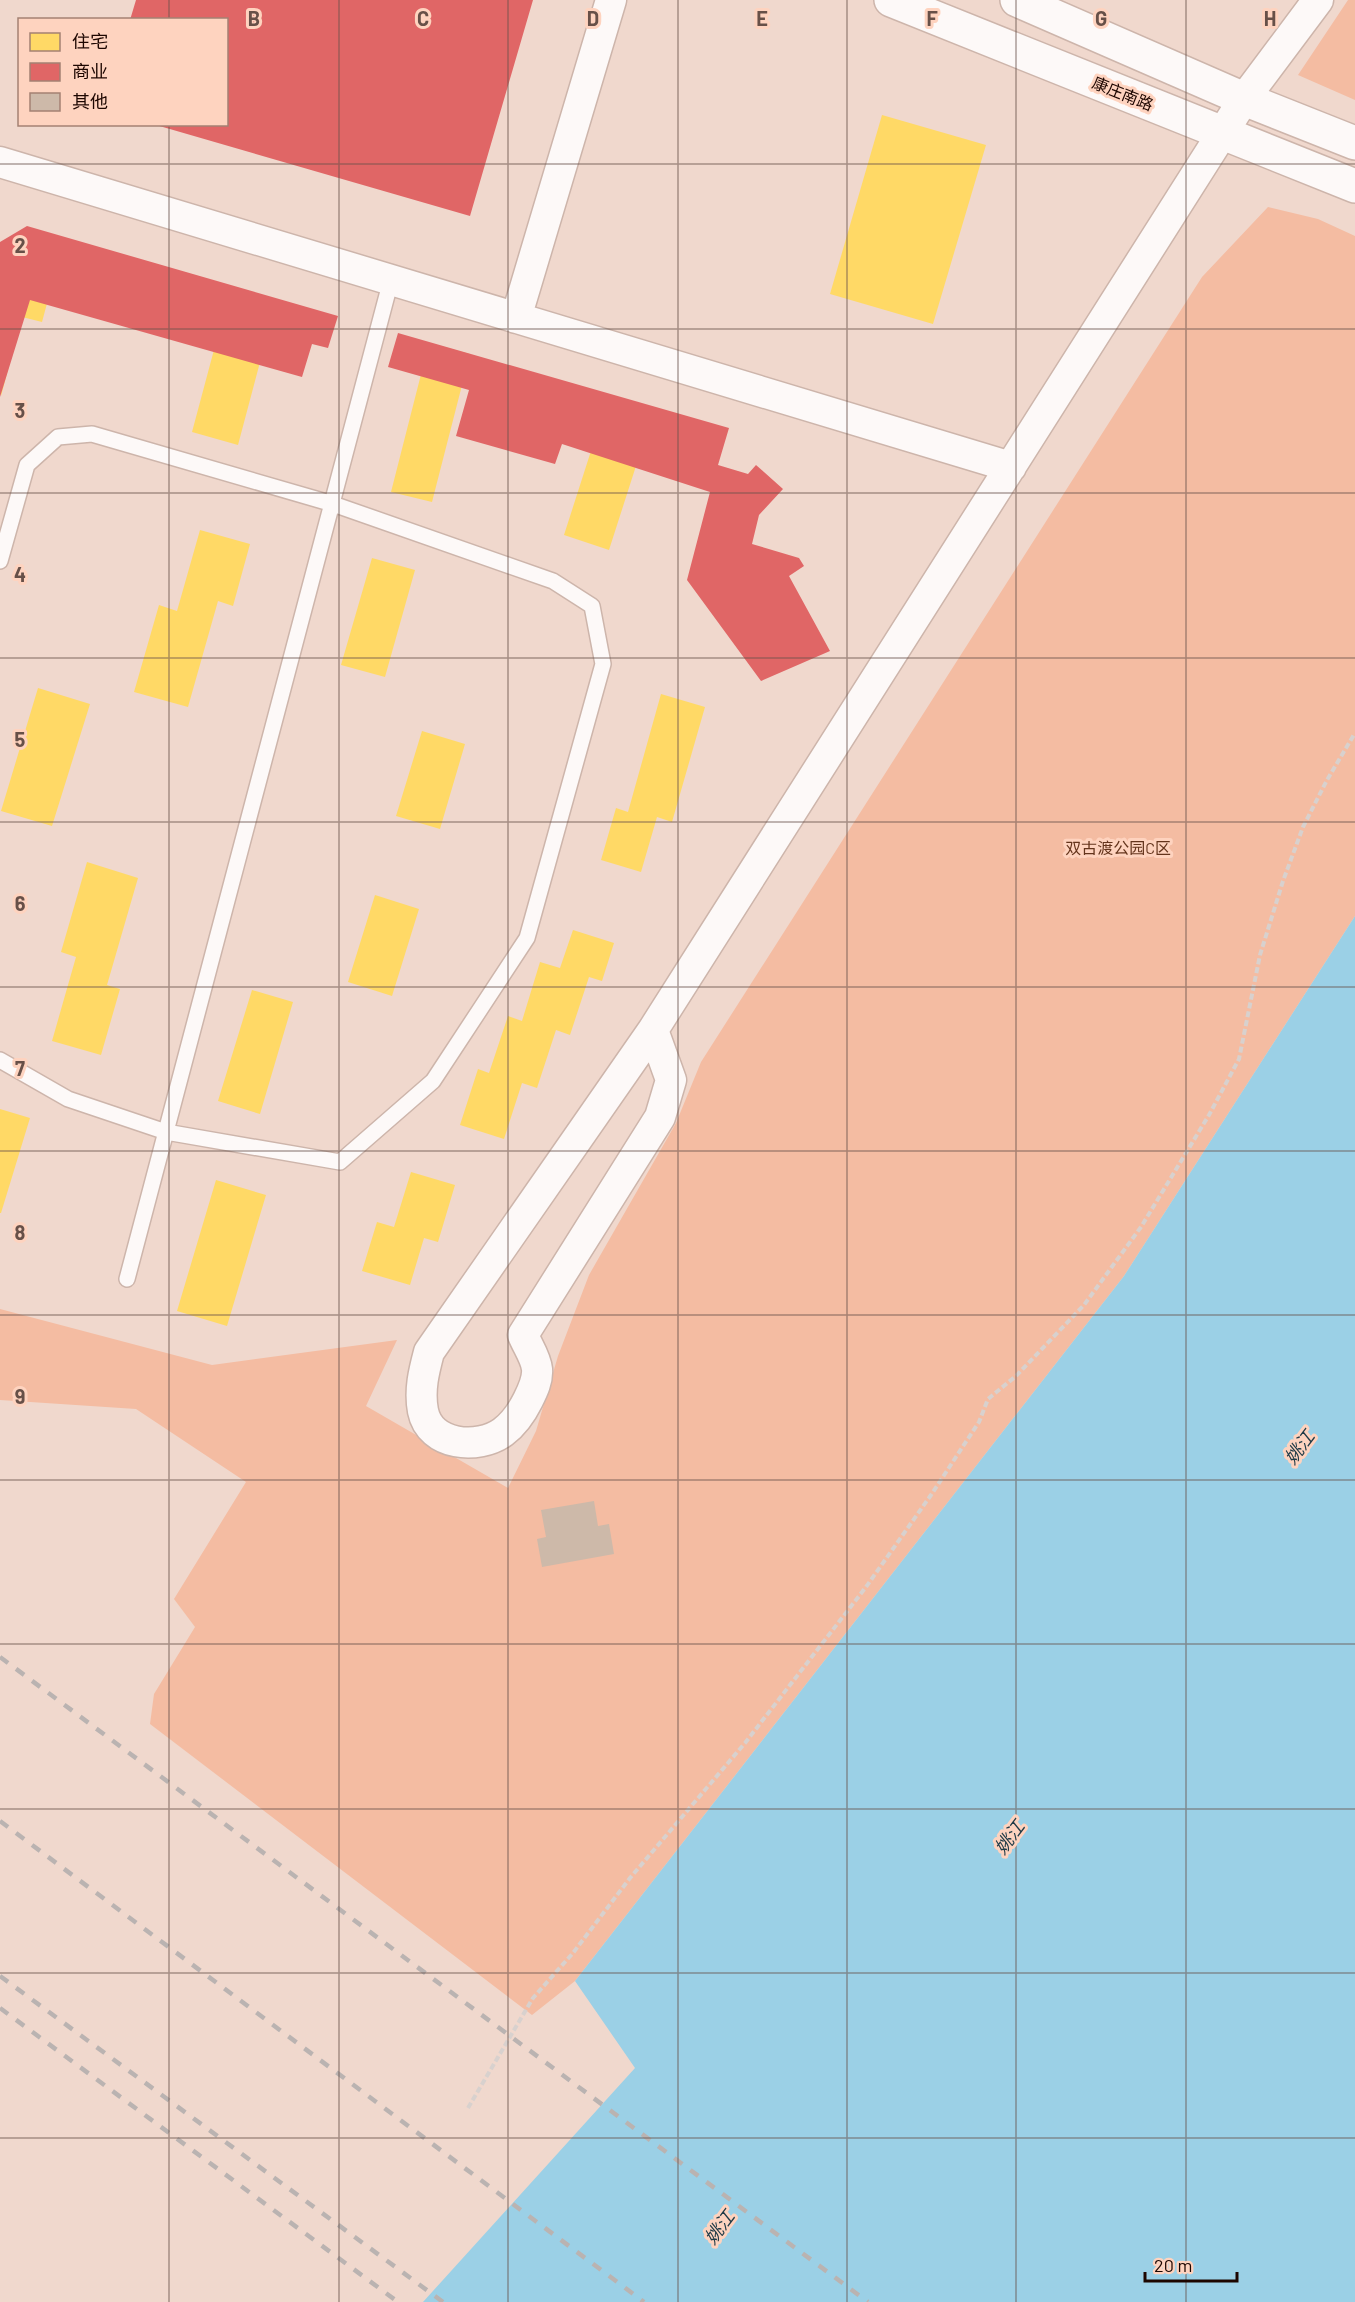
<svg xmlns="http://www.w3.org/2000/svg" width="1355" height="2302" font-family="Barlow,'Noto Sans SC',sans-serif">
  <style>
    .green { fill: #f4bca2 }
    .water { fill: #9bd0e6 }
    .homes { fill: #ffd966 }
    .shops { fill: #e06666 }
    .building { fill: #cdb9a9 }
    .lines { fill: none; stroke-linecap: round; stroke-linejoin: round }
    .lane-casing { stroke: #cdb5ab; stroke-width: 18 }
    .street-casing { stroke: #cdb5ab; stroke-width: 33 }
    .secondary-casing { stroke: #cdb5ab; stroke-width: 36 }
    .path { stroke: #d8d1ce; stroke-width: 4; stroke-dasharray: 6 3; stroke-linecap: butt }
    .lane { stroke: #fdf9f8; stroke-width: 15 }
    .street { stroke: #fdf9f8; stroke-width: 30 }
    .secondary { stroke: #fdf9f8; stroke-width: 33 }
    .rail { stroke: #bab3b1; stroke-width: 4.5; stroke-dasharray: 10 10; stroke-linecap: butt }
    .grid { fill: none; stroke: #675048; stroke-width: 1.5; stroke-opacity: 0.55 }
    .labels { text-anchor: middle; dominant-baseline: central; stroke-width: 6; stroke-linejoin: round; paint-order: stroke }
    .street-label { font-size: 16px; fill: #1d0600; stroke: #fed3bf }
    .park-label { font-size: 16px; fill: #64341c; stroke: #fed3bf }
    .water-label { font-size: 18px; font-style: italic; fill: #203b47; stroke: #fed3bf }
    .grid-label { font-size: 20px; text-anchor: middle; font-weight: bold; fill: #675048; stroke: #fed3bf; stroke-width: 6; stroke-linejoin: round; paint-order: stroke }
  </style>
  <rect width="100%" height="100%" fill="#f0d8cd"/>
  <path class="green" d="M 1348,0 L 1355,0 L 1355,100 L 1298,75 Z
    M 1268,207 L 1318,219 L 1355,236 L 1355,916 L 1124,1276 L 575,1981 L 532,2015 L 150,1724 L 154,1694 L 195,1627 L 174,1599 L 246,1482 L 136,1409 L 0,1400 L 0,1309 L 212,1365 L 397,1340 L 366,1406 L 508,1488 L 536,1431 L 558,1356 L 589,1275 L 676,1123 L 701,1062 L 1202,277 Z"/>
  <path class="water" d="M 1355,916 L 1355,2302 L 423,2302 L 635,2068 L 575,1981 L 1124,1276 Z"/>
  <path class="homes" d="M 882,115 L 986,145 L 933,324 L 830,294 Z
    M 4,244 L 59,259 L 42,322 L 22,317 L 1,396 L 0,258 Z
    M 230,290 L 276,302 L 238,445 L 192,432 Z
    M 429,343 L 470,354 L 432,502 L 391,492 Z
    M 608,398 L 653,413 L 609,550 L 564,535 Z
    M 200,530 L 250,544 L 233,606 L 218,601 L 188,707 L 134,692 L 159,605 L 177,611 Z
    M 372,558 L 415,570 L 385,677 L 341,665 Z
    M 38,688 L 90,704 L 52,826 L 1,811 Z
    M 661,694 L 705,707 L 672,822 L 657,817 L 641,872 L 601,860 L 616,808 L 628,812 Z
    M 422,731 L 465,744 L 440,829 L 396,816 Z
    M 87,862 L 138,878 L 107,985 L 120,989 L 101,1055 L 52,1041 L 76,957 L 61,952 Z
    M 375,895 L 419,909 L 392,996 L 348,982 Z
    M 573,930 L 614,943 L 602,981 L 589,977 L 570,1035 L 556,1030 L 537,1088 L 522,1083 L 504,1139 L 460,1125 L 478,1069 L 489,1073 L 508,1016 L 522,1021 L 540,962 L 560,968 Z
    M 252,990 L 293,1002 L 260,1114 L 218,1101 Z
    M 0,1109 L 30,1118 L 1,1213 L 0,1213 Z
    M 411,1172 L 455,1185 L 438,1242 L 424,1238 L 410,1285 L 362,1271 L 377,1222 L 394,1227 Z
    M 216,1180 L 266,1195 L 227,1326 L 177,1311 Z"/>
  <path class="shops" d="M 136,0 L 533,0 L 470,216 L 156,125 L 226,124 L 226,20 L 130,20 Z
    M 27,226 L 338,316 L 328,348 L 312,344 L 302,377 L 30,300 L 0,397 L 0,242 Z
    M 398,333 L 729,428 L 718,465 L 748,474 L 756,465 L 783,489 L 759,515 L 752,544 L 799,558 L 804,566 L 789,576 L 830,651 L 761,681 L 687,580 L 710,492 L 562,444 L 555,464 L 456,436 L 469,390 L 388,367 Z"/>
  <path class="building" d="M 594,1501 L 598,1526 L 609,1524 L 614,1554 L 542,1567 L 537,1539 L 546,1537 L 541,1510 Z"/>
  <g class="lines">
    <defs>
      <path id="lane" d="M 0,561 L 27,465 L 58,437 L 92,434 L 333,504 L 553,581 L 592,606 L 603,664 L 527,938 L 433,1081 L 340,1162 L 166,1132 L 68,1099 L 0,1060
        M 127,1279 L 391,280"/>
      <path id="street" d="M 0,162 L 1011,467
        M 516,318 L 611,0
        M 653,1030 L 671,1080 L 660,1117 L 523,1335 C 527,1345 536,1358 537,1369 C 538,1380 533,1390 528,1400 C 522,1412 515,1423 503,1432 C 478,1450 430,1446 423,1411 C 419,1390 424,1371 429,1352 L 653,1030 L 1244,99 L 1318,0"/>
      <path id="secondary" d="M 891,0 L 1355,186
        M 1017,0 L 1244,99 L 1355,143"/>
    </defs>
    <use href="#lane" class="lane-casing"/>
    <use href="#street" class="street-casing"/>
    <use href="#secondary" class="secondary-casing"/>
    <path class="path" d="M 468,2108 L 533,1998 L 573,1953 L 630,1878 L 745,1743 L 866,1587 L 931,1495 L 979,1422 L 988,1399 L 1016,1376 L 1084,1305 L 1141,1227 L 1209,1115 L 1239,1059 L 1260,955 L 1283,881 L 1303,827 L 1327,780 L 1355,733"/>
    <use href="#lane" class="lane"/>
    <use href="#street" class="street"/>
    <use href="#secondary" class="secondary"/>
    <path class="rail" d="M 0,1657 L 868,2302
      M 0,1821 L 644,2302
      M 0,1976 L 443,2302
      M 0,2008 L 398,2302"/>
  </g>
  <path class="grid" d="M 169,0 L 169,20M 339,0 L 339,2302M 508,0 L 508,2302M 678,0 L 678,2302M 847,0 L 847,2302M 1016,0 L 1016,2302M 1186,0 L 1186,2302M 169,124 L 169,2302M 0,164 L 1355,164M 0,329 L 1355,329M 0,493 L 1355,493M 0,658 L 1355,658M 0,822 L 1355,822M 0,987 L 1355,987M 0,1151 L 1355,1151M 0,1315 L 1355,1315M 0,1480 L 1355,1480M 0,1644 L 1355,1644M 0,1809 L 1355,1809M 0,1973 L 1355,1973M 0,2138 L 1355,2138"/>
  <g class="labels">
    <g class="street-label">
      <text transform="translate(1123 93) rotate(22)">康庄南路</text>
    </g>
    <g class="park-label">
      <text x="1118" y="847">双古渡公园C区</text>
    </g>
    <g class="water-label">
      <text transform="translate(1299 1447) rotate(-53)">姚江</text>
      <text transform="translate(1009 1837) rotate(-53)">姚江</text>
      <text transform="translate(719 2227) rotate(-53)">姚江</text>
    </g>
  </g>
  <g class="grid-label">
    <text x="254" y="26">B</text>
    <text x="423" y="26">C</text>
    <text x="593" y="26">D</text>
    <text x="762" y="26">E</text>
    <text x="932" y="26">F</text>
    <text x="1101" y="26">G</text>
    <text x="1270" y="26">H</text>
    <text x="20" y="253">2</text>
    <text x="20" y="418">3</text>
    <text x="20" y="582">4</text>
    <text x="20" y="747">5</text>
    <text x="20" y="911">6</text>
    <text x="20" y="1076">7</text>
    <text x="20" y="1240">8</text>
    <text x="20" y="1404">9</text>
  </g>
  <rect x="18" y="18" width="210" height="108" fill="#fed3bf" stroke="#a48173" stroke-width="1.5"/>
  <rect x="30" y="33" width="30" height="18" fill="#ffd966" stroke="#a48173" stroke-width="1.5"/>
  <text x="72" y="48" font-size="18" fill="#1d0600">住宅</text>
  <rect x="30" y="63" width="30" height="18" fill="#e06666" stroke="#a48173" stroke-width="1.5"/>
  <text x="72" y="78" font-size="18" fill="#1d0600">商业</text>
  <rect x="30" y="93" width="30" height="18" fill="#cdb9a9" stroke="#a48173" stroke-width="1.5"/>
  <text x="72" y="108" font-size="18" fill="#1d0600">其他</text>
  <path d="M1145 2272v9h92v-9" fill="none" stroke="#1d0600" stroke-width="3"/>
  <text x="1154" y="2272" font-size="18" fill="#1d0600" stroke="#fed3bf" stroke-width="4.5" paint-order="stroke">20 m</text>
</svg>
